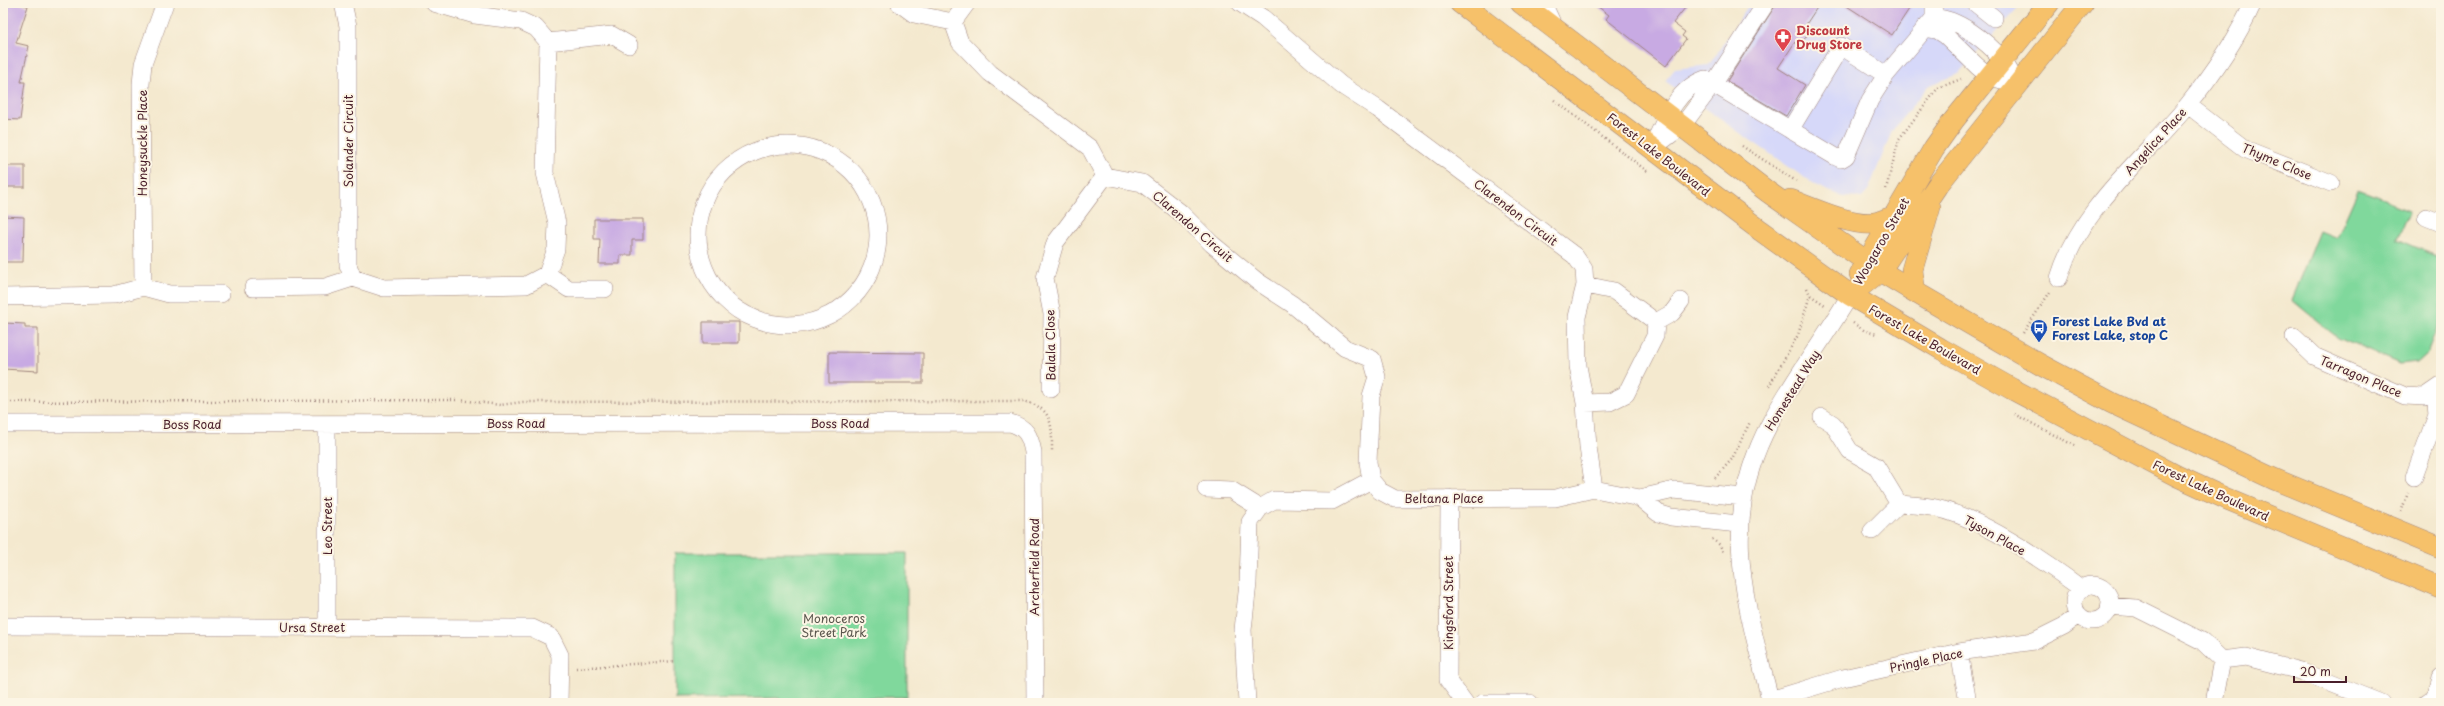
<svg xmlns="http://www.w3.org/2000/svg" width="2444" height="706" font-family="'Playpen Sans',sans-serif">
  <style>
    .built { fill: #d6d8f9 }
    .green { fill: #80d89c; stroke: #657c64 }
    .building { fill: #c8aae3 }
    .lines { fill: none; stroke-linecap: round; stroke-linejoin: round }
    .minor-casing { stroke: #9f847d; stroke-width: 18 }
    .major-casing { stroke: #9f847d; stroke-width: 22 }
    .path { stroke: #9f847d; stroke-width: 2.5; stroke-dasharray: 1 3; stroke-linecap: butt }
    .minor { stroke: #fff; stroke-width: 17 }
    .major { stroke: #f6c16b; stroke-width: 21 }
    .labels { text-anchor: middle; dominant-baseline: central; stroke-width: 4; stroke-linejoin: round; paint-order: stroke }
    .health-label { font-size: 12px; font-weight: bold; fill: #be3a42; stroke: #fcf5e5; text-anchor: start }
    .street-label { font-size: 12px; fill: #4a1f2b; stroke: #fcf5e5 }
    .transit-label { font-size: 12px; font-weight: bold; fill: #164399; stroke: #fcf5e5; text-anchor: start }
    .park-label { font-size: 12px; fill: #5a564d; stroke: #fcf5e5 }
  </style>
  <rect width="100%" height="100%" fill="#fcf5e5"/>
  <filter id="ink" filterUnits="userSpaceOnUse"><feTurbulence type="fractalNoise" baseFrequency=".025" numOctaves="2"/><feDisplacementMap in="SourceGraphic" scale="8" xChannelSelector="R" yChannelSelector="G"/><feConvolveMatrix kernelMatrix="1 2 1 2 8 2 1 2 1" color-interpolation-filters="sRGB"/></filter>
  <filter id="wash" filterUnits="userSpaceOnUse"><feTurbulence type="fractalNoise" baseFrequency=".012" numOctaves="4" result="noise"/><feDisplacementMap in="SourceGraphic" scale="16" xChannelSelector="R" yChannelSelector="G"/><feGaussianBlur stdDeviation="0.9" result="paint"/><feColorMatrix in="noise" values="0 0 0 0 0 0 0 0 0 0 0 0 0 0 0 0 0 1.4 0 .05"/><feComposite in="paint" operator="in"/></filter>
  <g filter="url(#wash)">
    <rect width="100%" height="100%" fill="#f4e9cf"/>
    <path class="built" d="M 1750,3 L 2022,3 L 1958,74 L 1928,86 L 1892,131 L 1868,191 L 1862,198 L 1843,197 L 1815,185 L 1665,81 L 1675,69 L 1709,65 Z"/>
    <path class="green" d="M 2358,190 L 2409,210 L 2397,239 L 2441,258 L 2441,318 L 2427,353 L 2417,362 L 2400,364 L 2338,338 L 2292,300 L 2320,231 L 2337,238 Z
      M 675,553 L 907,553 L 907,697 L 803,698 L 803,703 L 779,703 L 779,698 L 675,699 Z"/>
    <g id="blocks">
      <path class="building" d="M 3,3 L 18,3 L 28,6 L 16,43 L 29,46 L 21,82 L 25,82 L 20,120 L 3,119 Z
        M 1593,3 L 1689,3 L 1673,23 L 1685,32 L 1682,36 L 1686,39 L 1666,66 L 1606,19 L 1609,15 Z
        M 1777,3 L 1820,3 L 1803,29 L 1809,32 L 1800,46 L 1795,42 L 1778,68 L 1805,85 L 1786,116 L 1727,81 Z
        M 1842,3 L 1913,3 L 1892,35 Z
        M 3,166 L 25,166 L 25,187 L 3,187 Z
        M 3,216 L 24,217 L 23,262 L 3,262 Z
        M 594,219 L 643,219 L 643,240 L 632,240 L 632,255 L 620,255 L 620,264 L 599,264 L 600,239 L 594,239 Z
        M 703,322 L 739,322 L 739,343 L 703,343 Z
        M 4,323 L 25,324 L 25,328 L 38,328 L 38,371 L 3,369 Z
        M 829,352 L 923,353 L 923,383 L 829,383 Z"/>
    </g>
  </g>
  <g filter="url(#ink)">
    <use href="#blocks" fill-opacity="0" stroke="#9f847d" stroke-width="1"/>
    <g class="lines">
      <defs>
        <path id="minor" d="M 343,3 L 348,26 L 348,265 L 353,278 L 384,288 L 526,285 L 547,274 L 556,249 L 557,223 L 545,173 L 548,42 L 536,28 L 521,21 L 475,15 L 434,3
          M 899,3 L 914,14 L 953,22
          M 967,3 L 953,22 L 960,42 L 990,73 L 1090,148 L 1105,176 L 1142,183 L 1181,213 L 1212,244 L 1257,281 L 1292,304 L 1345,348 L 1372,359 L 1377,377 L 1371,396 L 1368,462 L 1371,480
          M 1240,3 L 1263,18 L 1341,85 L 1378,109 L 1575,256 L 1584,269 L 1585,285 L 1577,317 L 1578,366 L 1585,403 L 1588,447 L 1594,489
          M 1543,3 L 1555,29
          M 1934,3 L 1934,18
          M 1975,3 L 1994,18
          M 1924,28 L 1937,30 L 1945,35 L 1977,66 L 1989,76 L 2001,80
          M 548,42 L 612,35 L 629,45
          M 2188,105 L 2245,149 L 2331,183
          M 1790,130 L 1841,46 L 1886,75
          M698 235a90 90 0 1 1 180 0a90 90 0 1 1-180 0Z
          M 1654,147 L 1682,126 L 1714,83 L 1766,3
          M 1652,148 C 1664,122 1676,89 1705,79 L 1836,157 L 1841,159 L 1846,156 L 1870,100 L 1886,75 L 1934,18 C 1957,17 1987,42 2002,59 C 2008,67 2013,77 2018,86
          M 2426,217 L 2441,223
          M 547,274 L 569,289 L 605,289
          M 2059,278 C 2080,208 2142,160 2187,106 C 2212,75 2237,39 2253,3
          M 1585,285 L 1614,291 L 1656,322 L 1655,336 L 1626,394 L 1610,402 L 1585,403
          M 143,287 L 141,84 L 143,64 L 165,3
          M 253,288 L 325,287 L 353,278
          M 3,297 L 114,295 L 143,287 L 169,294 L 221,294
          M 1656,322 L 1672,313 L 1681,301
          M 2294,337 L 2314,356 L 2405,396 L 2425,397 L 2441,386
          M 1051,389 L 1052,314 L 1045,278 L 1055,243 L 1105,176
          M 1822,417 L 1833,424 L 1850,451 L 1876,466 L 1899,504 L 1872,531
          M 3,424 L 1010,423 C 1026,427 1030,436 1033,452 L 1035,703
          M 2414,477 L 2437,414 L 2435,392
          M 1371,480 L 1380,491 L 1395,499 L 1555,498 L 1594,489 L 1640,498 L 1674,490 L 1743,497
          M 1206,489 L 1231,490 L 1260,508
          M 1449,498 L 1448,680 L 1465,703
          M 1640,498 L 1658,513 L 1671,517 L 1739,524
          M 1899,504 C 1911,505 1924,505 1936,508 C 1982,518 2044,561 2082,589
          M2074 603a18 18 0 1 1 36 0a18 18 0 1 1-36 0Z
          M 2110,606 L 2136,608 L 2202,641 L 2222,660 L 2246,657 L 2300,671 L 2381,703
          M 3,626 L 532,628 L 551,637 L 560,655 L 559,703
          M 327,627 L 327,424
          M 1959,652 L 1968,703
          M 1770,700 L 1843,678 L 1959,652 L 2034,641 L 2064,626 L 2079,615
          M 1247,703 L 1243,630 L 1248,583 L 1250,522 L 1260,508 L 1274,500 L 1332,501 L 1371,480
          M 1483,703 L 1530,703
          M 1771,703 C 1746,602 1717,522 1770,423 C 1793,379 1825,338 1850,295
          M 2214,703 L 2222,660
          M 2427,703 C 2436,699 2439,687 2441,677"/>
        <path id="major" d="M 1460,3 L 1760,230 L 1850,295 L 1941,349 L 2012,389 L 2177,476 L 2227,499 L 2441,588
          M 1521,3 L 1768,192 L 1880,271 L 1915,292 L 2041,365 L 2112,403 L 2274,479 L 2441,548
          M 1790,200 C 1813,208 1850,226 1874,223 C 1881,222 1888,218 1895,216
          M 1860,274 L 1934,148 L 1954,120 L 2049,3
          M 1915,292 L 1912,270 L 1930,207
          M 1850,295 L 1880,271 L 1937,186 L 2083,3"/>
      </defs>
      <use href="#minor" class="minor-casing"/>
      <use href="#major" class="major-casing"/>
      <path class="path" d="M 1554,100 L 1647,171
        M 1742,146 L 1796,181
        M 1886,189 L 1899,139 L 1938,88 L 1961,79
        M 1807,288 L 1810,295 L 1825,305
        M 1853,323 L 1865,331 L 1877,334
        M 2023,333 L 2050,292
        M 1769,386 L 1798,335 L 1810,295
        M 3,402 L 460,400 L 500,405 L 523,402 L 1023,401 C 1053,408 1052,424 1052,451
        M 2014,414 L 2077,447
        M 1715,478 L 1732,459 L 1750,422
        M 2401,512 L 2408,493
        M 1712,539 L 1720,545 L 1723,552
        M 576,668 L 675,661"/>
      <use href="#minor" class="minor"/>
      <use href="#major" class="major"/>
    </g>
  </g>
  <defs>
    <symbol id="pharmacy-pin" viewBox="-11 -11 22 30"><path d="M0 17L-7.5 6A9.5 9.5 0 1 1 7.5 6Z" fill="#e0444e" stroke="#fcf5e5"/><path d="M-2-6h4v4h4v4h-4v4h-4v-4h-4v-4h4Z" fill="#fff"/></symbol>
    <symbol id="bus-pin" viewBox="-11 -11 22 30"><path d="M0 17L-7.5 6A9.5 9.5 0 1 1 7.5 6Z" fill="#1a4fb4" stroke="#fcf5e5"/><path d="M-5-6H5V4H4V6H2V4H-2V6H-4V4H-5ZM-3.5-4V0h7V-4ZM-3.5 1.2v1.5H-2V1.2ZM2 1.2v1.5H3.5V1.2Z" fill="#fff"/></symbol>
  </defs>
  <g fill-rule="evenodd">
    <use href="#pharmacy-pin" x="1773" y="27" width="20" height="27"/>
    <use href="#bus-pin" x="2029" y="318" width="20" height="27"/>
  </g>
  <g class="labels">
    <g class="health-label">
      <text x="1796" y="30">Discount<tspan x="1796" dy="14">Drug Store</tspan></text>
    </g>
    <g class="street-label">
      <text transform="translate(348 141) rotate(-90)">Solander Circuit</text>
      <text transform="translate(2155 141) rotate(-48)">Angelica Place</text>
      <text transform="translate(142 143) rotate(-90)">Honeysuckle Place</text>
      <text transform="translate(1659 154) rotate(38)">Forest Lake Boulevard</text>
      <text transform="translate(2277 161) rotate(23)">Thyme Close</text>
      <text transform="translate(1516 212) rotate(37)">Clarendon Circuit</text>
      <text transform="translate(1193 226) rotate(41)">Clarendon Circuit</text>
      <text transform="translate(1881 241) rotate(-60)">Woogaroo Street</text>
      <text transform="translate(1925 339) rotate(30)">Forest Lake Boulevard</text>
      <text transform="translate(1050 345) rotate(-91)">Balala Close</text>
      <text transform="translate(2361 376) rotate(23)">Tarragon Place</text>
      <text transform="translate(1792 390) rotate(-58)">Homestead Way</text>
      <text x="516" y="423">Boss Road</text>
      <text x="840" y="423">Boss Road</text>
      <text x="192" y="424">Boss Road</text>
      <text transform="translate(2211 490) rotate(25)">Forest Lake Boulevard</text>
      <text x="1444" y="498">Beltana Place</text>
      <text transform="translate(327 526) rotate(-90)">Leo Street</text>
      <text transform="translate(1995 535) rotate(29)">Tyson Place</text>
      <text transform="translate(1034 567) rotate(-90)">Archerfield Road</text>
      <text transform="translate(1448 603) rotate(-90)">Kingsford Street</text>
      <text x="312" y="627">Ursa Street</text>
      <text transform="translate(1926 660) rotate(-12)">Pringle Place</text>
    </g>
    <g class="transit-label">
      <text x="2052" y="321">Forest Lake Bvd at<tspan x="2052" dy="14">Forest Lake, stop C</tspan></text>
    </g>
    <g class="park-label">
      <text x="834" y="618">Monoceros<tspan x="834" dy="14">Street Park</tspan></text>
    </g>
  </g>
  <rect width="2444" height="706" fill="none" stroke="#fcf5e5" stroke-width="16"/>
  <path d="M2294 676v6h52v-6" fill="none" stroke="#4a1f2b" stroke-width="2"/>
  <text x="2300" y="676" font-size="12" fill="#4a1f2b" stroke="#fcf5e5" stroke-width="3" paint-order="stroke">20 m</text>
</svg>
